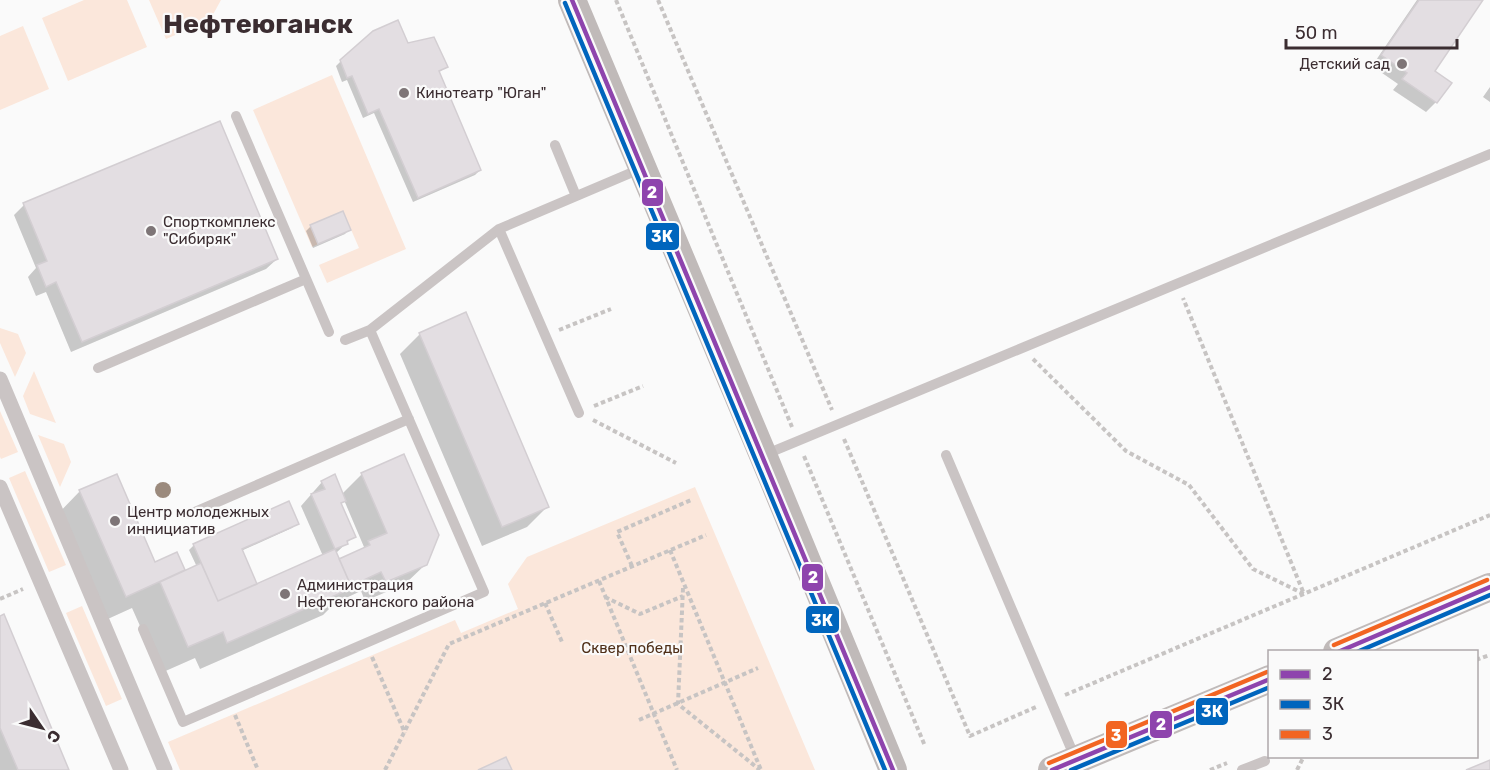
<svg xmlns="http://www.w3.org/2000/svg" width="1490" height="770" font-family="Rubik,sans-serif">
  <style>
    .green { fill: #fbe7db }
    .shadow { fill: #0003; fill-rule: evenodd }
    .building { fill: #e3dee2; stroke: #d3ced2; stroke-width: 1.5 }
    .lines { fill: none; stroke-linecap: round; stroke-linejoin: round }
    .path { stroke: #c7c4c3; stroke-width: 4; stroke-dasharray: 4.5 3; stroke-linecap: butt }
    .service { stroke: #cac4c4; stroke-width: 10 }
    .pedestrian { stroke: #cac4c4; stroke-width: 15 }
    .secondary { stroke: #c0bab9; stroke-width: 28 }
    .bus-1-casing { stroke: #fafafa; stroke-width: 9 }
    .bus-2-casing { stroke: #fafafa; stroke-width: 9 }
    .bus-3-casing { stroke: #fafafa; stroke-width: 9 }
    .bus-1 { stroke: #8e44ad; stroke-width: 4.5 }
    .bus-2 { stroke: #0065bd; stroke-width: 4.5 }
    .bus-3 { stroke: #f26522; stroke-width: 4.5 }
    .tree { fill: #9b8a7d }
    .poi-dot { fill: #7e7577; stroke: #fafafa; stroke-width: 2 }
    .labels { text-anchor: middle; dominant-baseline: central; stroke-width: 4.5; stroke-linejoin: round; paint-order: stroke }
    .poi-label { font-size: 15px; fill: #3b2d31; stroke: #fafafa; text-anchor: start }
    .park-label { font-size: 15px; fill: #4e2e17; stroke: #fafafa }
    .town-label { font-size: 27px; font-weight: bold; fill: #3b2d31; stroke: #fafafa }
    .line-badge { stroke: #fafafa; stroke-width: 2 }
    .badge-label { font-size: 16px; text-anchor: middle; font-weight: bold; fill: #fff }
  </style>
  <rect width="100%" height="100%" fill="#fafafa"/>
  <path class="green" d="M 84,0 L 127,0 L 147,47 L 68,81 L 42,18 Z
    M 149,0 L 221,0 L 210,20 L 166,39 Z
    M 23,26 L 49,89 L 0,110 L 0,36 Z
    M 332,75 L 406,249 L 327,283 L 319,265 L 359,248 L 343,211 L 311,225 L 318,244 L 312,247 L 253,110 Z
    M 0,328 L 18,334 L 26,353 L 15,377 L 0,343 Z
    M 34,371 L 56,423 L 30,414 L 23,396 Z
    M 0,411 L 18,452 L 1,459 L 0,457 Z
    M 38,435 L 64,444 L 71,462 L 60,487 Z
    M 25,471 L 66,565 L 49,572 L 9,478 Z
    M 695,487 L 815,770 L 180,770 L 168,742 L 455,620 L 461,633 L 518,609 L 508,584 L 527,557 Z
    M 82,606 L 122,699 L 106,706 L 66,613 Z"/>
  <path class="shadow" d="M 1417,0 L 1481,0 L 1432,71 L 1436,102 L 1426,112 L 1393,90 L 1398,84 L 1372,66 Z
    M 407,44 L 446,67 L 438,73 L 480,170 L 475,175 L 413,202 L 374,113 L 363,118 L 347,80 L 342,82 L 336,66 L 341,61 Z
    M 1490,87 L 1490,102 L 1483,97 Z
    M 24,205 L 277,259 L 266,269 L 71,352 L 46,292 L 36,296 L 28,277 L 36,268 L 14,215 Z
    M 311,226 L 349,229 L 345,234 L 313,248 L 306,231 Z
    M 420,334 L 547,507 L 527,527 L 482,546 L 400,354 Z
    M 362,474 L 426,564 L 405,584 L 365,601 L 361,591 L 335,603 L 323,615 L 200,669 L 195,658 L 161,673 L 132,608 L 99,623 L 53,519 L 80,491 L 155,564 L 177,554 L 184,572 L 197,567 L 189,550 L 194,545 L 297,523 L 292,528 L 241,551 L 251,588 L 323,556 L 301,506 L 322,482 L 342,494 ZM 344,500 L 364,547 L 359,552 L 338,561 L 335,554 L 354,536 L 340,505 Z
    M 0,617 L 68,770 L 0,770 Z"/>
  <path class="building" d="M 1419,0 L 1483,0 L 1435,71 L 1452,83 L 1437,103 L 1402,79 L 1407,73 L 1381,55 Z
    M 398,20 L 408,43 L 434,37 L 448,67 L 439,71 L 481,170 L 418,198 L 379,109 L 368,114 L 352,76 L 347,78 L 340,60 L 373,31 Z
    M 220,121 L 278,259 L 82,342 L 56,282 L 46,287 L 37,265 L 47,261 L 23,203 Z
    M 343,211 L 351,230 L 318,244 L 310,225 Z
    M 466,312 L 549,507 L 502,527 L 419,333 Z
    M 404,454 L 439,535 L 427,565 L 386,582 L 381,572 L 351,586 L 339,559 L 370,545 L 368,541 L 387,533 L 361,473 Z
    M 117,474 L 155,562 L 177,552 L 185,570 L 126,597 L 79,490 Z
    M 335,474 L 346,501 L 341,503 L 356,537 L 347,541 L 348,544 L 335,549 L 311,494 L 325,489 L 321,481 Z
    M 289,501 L 299,524 L 242,549 L 257,584 L 218,601 L 193,544 Z
    M 335,549 L 352,588 L 227,643 L 223,632 L 188,647 L 160,582 L 201,563 L 218,601 Z
    M 4,614 L 69,770 L 18,770 L 0,728 L 0,616 Z
    M 506,757 L 512,770 L 478,770 Z
    M 1490,760 L 1490,770 L 1466,770 Z"/>
  <g class="lines">
    <path class="path" d="M 616,0 L 792,427
      M 658,0 L 832,410
      M 559,330 L 611,309
      M 1033,359 L 1126,451 L 1189,485 L 1253,569 L 1304,594 L 1183,298
      M 594,406 L 643,386
      M 593,420 L 676,463
      M 844,439 L 970,736 L 1036,707
      M 804,456 L 925,746
      M 670,550 L 761,770
      M 632,566 L 617,532 L 691,500
      M 599,581 L 677,770
      M 683,588 L 678,704 L 760,770
      M 605,597 L 640,614 L 683,596
      M 0,599 L 23,589
      M 545,603 L 562,642
      M 372,657 L 405,733
      M 1476,660 L 1490,655
      M 1065,695 L 1490,515
      M 235,715 L 258,770
      M 639,720 L 758,668
      M 385,770 L 449,644 L 706,535
      M 1210,770 L 1227,763
      M 1297,770 L 1304,756"/>
    <path class="service" d="M 236,116 L 329,332
      M 555,145 L 576,196
      M 499,229 L 640,169
      M 345,340 L 370,330 L 499,229 L 579,413
      M 98,368 L 306,279
      M 764,455 L 1490,154
      M 946,455 L 1076,760
      M 190,514 L 409,419
      M 143,629 L 183,722 L 484,592 L 370,330
      M 1242,770 L 1265,761"/>
    <path class="pedestrian" d="M 0,379 L 165,770
      M 0,487 L 121,770"/>
    <path class="secondary" d="M 572,0 L 763,455 L 893,770
      M 1337,652 L 1490,587
      M 1052,770 L 1270,679"/>
    <defs>
      <path id="bus-1" d="M 572,0 L 893,770
        M 1338,652 L 1490,587
        M 1052,770 L 1270,679"/>
      <path id="bus-2" d="M 565,3 L 885,770
        M 1357,652 L 1490,595
        M 1071,770 L 1270,687"/>
      <path id="bus-3" d="M 1334,645 L 1487,580
        M 1049,763 L 1267,672"/>
    </defs>
    <use href="#bus-1" class="bus-1-casing"/>
    <use href="#bus-2" class="bus-2-casing"/>
    <use href="#bus-3" class="bus-3-casing"/>
    <use href="#bus-1" class="bus-1"/>
    <use href="#bus-2" class="bus-2"/>
    <use href="#bus-3" class="bus-3"/>
  </g>
  <circle class="tree" cx="163" cy="490" r="8"/>
  <g class="poi-dot">
    <circle cx="1402" cy="64" r="6"/>
    <circle cx="404" cy="93" r="6"/>
    <circle cx="151" cy="231" r="6"/>
    <circle cx="115" cy="521" r="6"/>
    <circle cx="285" cy="594" r="6"/>
  </g>
  <g class="labels">
    <g class="poi-label">
      <text x="1390" y="64" text-anchor="end">Детский сад</text>
      <text x="416" y="93">Кинотеатр "Юган"</text>
      <text x="163" y="222">Спорткомплекс<tspan x="163" dy="17">"Сибиряк"</tspan></text>
      <text x="127" y="512">Центр молодежных<tspan x="127" dy="17">иннициатив</tspan></text>
      <text x="297" y="585">Администрация<tspan x="297" dy="17">Нефтеюганского района</tspan></text>
    </g>
    <g class="park-label">
      <text x="632" y="648">Сквер победы</text>
    </g>
    <g class="town-label">
      <text x="258" y="24">Нефтеюганск</text>
    </g>
  </g>
  <g class="line-badge">
    <rect x="641" y="178" width="23" height="29" rx="6" fill="#8e44ad"/>
    <rect x="645" y="222" width="35" height="29" rx="6" fill="#0065bd"/>
    <rect x="801" y="563" width="23" height="29" rx="6" fill="#8e44ad"/>
    <rect x="805" y="605" width="35" height="29" rx="6" fill="#0065bd"/>
    <rect x="1195" y="697" width="34" height="29" rx="6" fill="#0065bd"/>
    <rect x="1149" y="710" width="24" height="29" rx="6" fill="#8e44ad"/>
    <rect x="1105" y="720" width="23" height="29" rx="6" fill="#f26522"/>
  </g>
  <g class="badge-label">
    <text x="652" y="198">2</text>
    <text x="662" y="242">3К</text>
    <text x="813" y="583">2</text>
    <text x="822" y="626">3К</text>
    <text x="1212" y="717">3К</text>
    <text x="1161" y="730">2</text>
    <text x="1116" y="741">3</text>
  </g>
  <rect x="1268" y="650" width="210" height="108" fill="#fafafa" stroke="#aea8aa" stroke-width="1.5"/>
  <rect x="1280" y="670" width="30" height="9" fill="#8e44ad" stroke="#aea8aa" stroke-width="1.5"/>
  <text x="1322" y="680" font-size="18" fill="#3b2d31">2</text>
  <rect x="1280" y="700" width="30" height="9" fill="#0065bd" stroke="#aea8aa" stroke-width="1.5"/>
  <text x="1322" y="710" font-size="18" fill="#3b2d31">3К</text>
  <rect x="1280" y="730" width="30" height="9" fill="#f26522" stroke="#aea8aa" stroke-width="1.5"/>
  <text x="1322" y="740" font-size="18" fill="#3b2d31">3</text>
  <g transform="translate(42 728) rotate(125)" stroke="#fafafa" stroke-width="4.5" paint-order="stroke">
  <path d="M0-4.5L10 22L0 15L-10 22Z" fill="#3b2d31"/>
  <text y="-9" font-size="16" font-weight="bold" text-anchor="middle" fill="#3b2d31">С</text>
  </g>
  <path d="M1286 39v9h171v-9" fill="none" stroke="#3b2d31" stroke-width="3"/>
  <text x="1295" y="39" font-size="18" fill="#3b2d31" stroke="#fafafa" stroke-width="4.5" paint-order="stroke">50 m</text>
</svg>
